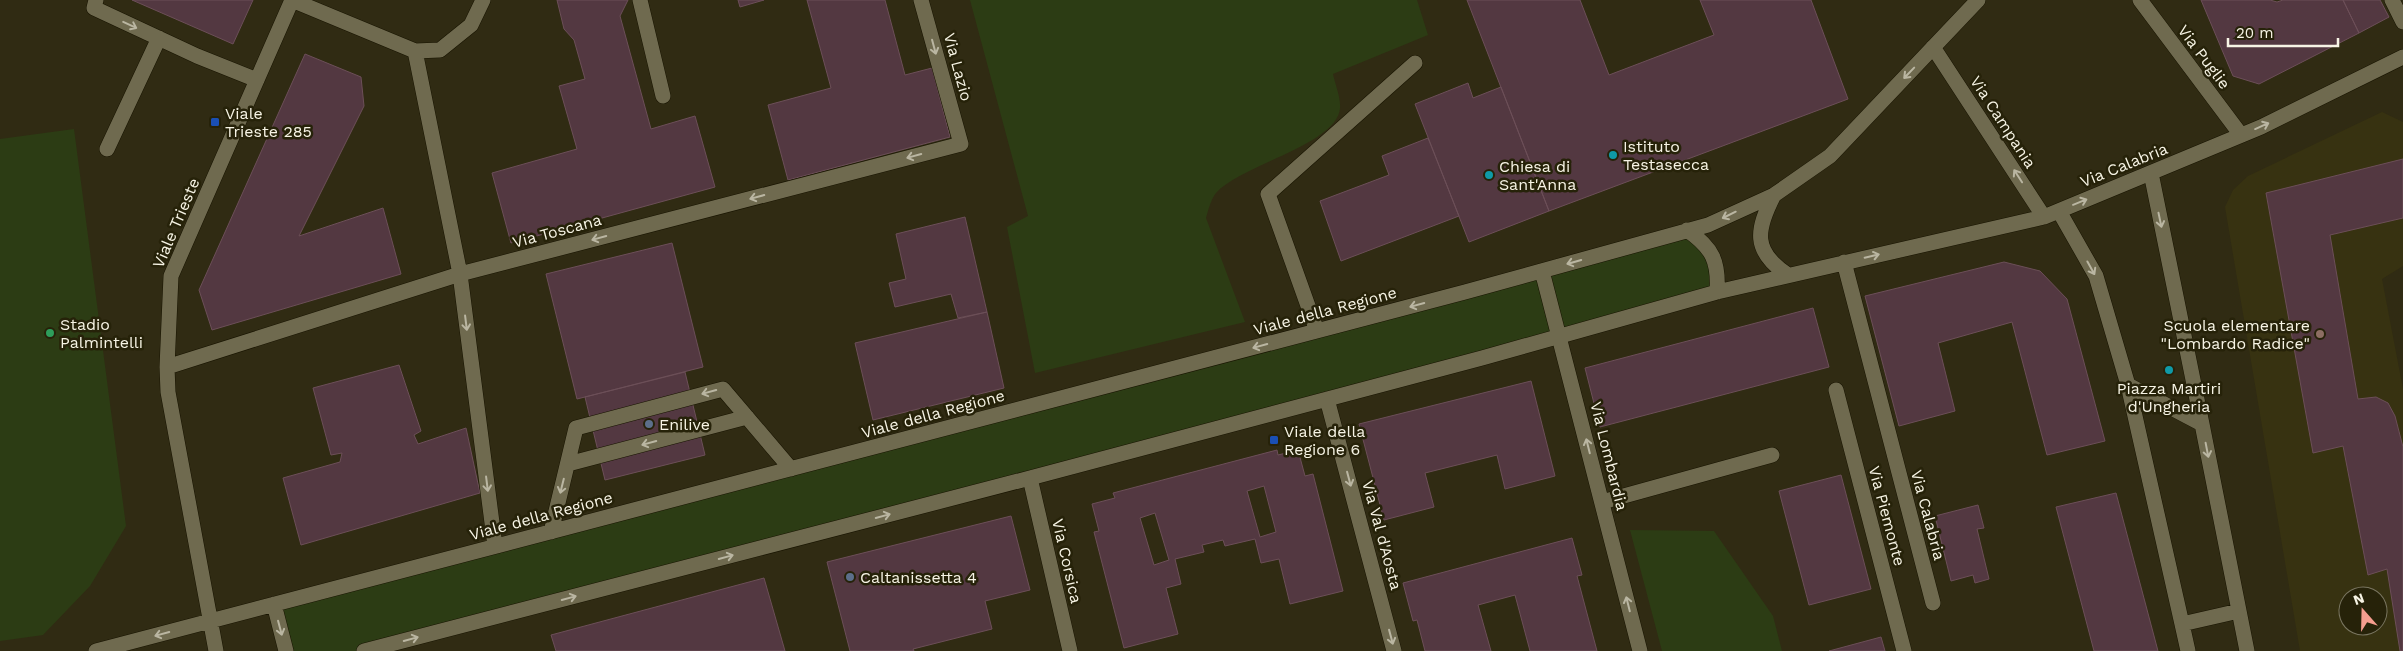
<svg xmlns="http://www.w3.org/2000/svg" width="2403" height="651" font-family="'Work Sans',sans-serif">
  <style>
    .built { fill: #373211; fill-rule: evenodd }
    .green { fill: #2c3c14 }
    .building { fill: #533841; stroke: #6c4f58; fill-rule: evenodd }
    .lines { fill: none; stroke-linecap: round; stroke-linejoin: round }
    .minor-casing { stroke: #181400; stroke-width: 16 }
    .minor { stroke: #6f6a4f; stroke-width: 15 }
    .oneway { stroke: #bab6a2 }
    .transit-dot { fill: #1a4fb4; stroke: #262209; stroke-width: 2 }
    .culture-dot { fill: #0f9aa8; stroke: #262209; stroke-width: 2 }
    .leisure-dot { fill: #2e9e5b; stroke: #262209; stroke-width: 2 }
    .education-dot { fill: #8d6e63; stroke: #262209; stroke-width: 2 }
    .service-dot { fill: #5c6f8a; stroke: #262209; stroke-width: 2 }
    .labels { text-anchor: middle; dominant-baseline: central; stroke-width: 5; stroke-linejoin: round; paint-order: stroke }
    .street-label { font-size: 16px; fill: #f7f4e5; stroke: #262209 }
    .poi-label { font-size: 16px; fill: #f7f4e5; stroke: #262209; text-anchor: start }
  </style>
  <rect width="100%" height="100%" fill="#302b13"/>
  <path class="built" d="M 2382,112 L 2403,122 L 2403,266 L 2382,279 L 2403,389 L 2403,651 L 2300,651 L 2225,207 L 2233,190 L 2248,176 ZM 2348,596 L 2378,596 L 2378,626 L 2348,626 Z"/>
  <path class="green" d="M 970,0 L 1417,0 L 1428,35 L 1333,74 C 1335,84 1341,98 1340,108 C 1338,144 1241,165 1216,193 C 1211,199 1208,211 1206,218 L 1245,322 L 1035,373 L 1007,227 L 1028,216 Z
    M 74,129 L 126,526 L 90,586 L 43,635 L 0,641 L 0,139 Z
    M 1687,230 L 1713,256 L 1717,292 L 363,651 L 286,651 L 274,604 Z
    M 1630,530 L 1714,531 L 1773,616 L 1782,651 L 1662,651 Z"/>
  <path class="building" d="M 132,0 L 253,0 L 233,44 Z
    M 557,0 L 628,0 L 620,16 L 651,129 L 695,116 L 715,187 L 511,243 L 492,173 L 577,149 L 559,86 L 585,79 L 574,40 L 564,29 Z
    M 738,0 L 764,0 L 740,7 Z
    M 807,0 L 885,0 L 905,75 L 932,68 L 950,137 L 788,180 L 768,105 L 831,88 Z
    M 1467,0 L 1580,0 L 1609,75 L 1714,35 L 1700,0 L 1811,0 L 1848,99 L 1549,211 Z
    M 2201,0 L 2270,0 L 2277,2 L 2283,0 L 2343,0 L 2359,33 L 2259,84 L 2233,76 Z
    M 2343,0 L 2380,0 L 2389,17 L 2359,33 Z
    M 305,54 L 361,77 L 364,106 L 299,236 L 383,208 L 401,274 L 212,330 L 199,290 Z
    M 1468,83 L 1473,98 L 1501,87 L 1549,211 L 1469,242 L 1415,104 Z
    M 1428,138 L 1459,216 L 1341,261 L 1320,201 L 1389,175 L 1382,156 Z
    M 2403,159 L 2403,218 L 2330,235 L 2358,399 L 2376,397 L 2388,403 L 2395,416 L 2403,447 L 2403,651 L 2400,651 L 2387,569 L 2368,575 L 2343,446 L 2313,453 L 2266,193 Z
    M 965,217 L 987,312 L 958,318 L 951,294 L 895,307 L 889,283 L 906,279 L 896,234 Z
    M 672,243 L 703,367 L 577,399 L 546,274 Z
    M 2004,262 L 2040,271 L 2067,299 L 2105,441 L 2047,455 L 2012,322 L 1938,343 L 1955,411 L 1899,426 L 1865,296 Z
    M 1813,308 L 1829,367 L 1600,427 L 1585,368 Z
    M 987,312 L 1004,388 L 873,420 L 855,343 Z
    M 399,365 L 421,431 L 414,435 L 418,444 L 466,428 L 480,493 L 301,545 L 283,478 L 340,462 L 342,453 L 331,455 L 313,388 Z
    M 685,372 L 705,455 L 605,480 L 585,397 Z
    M 1531,381 L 1555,476 L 1505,489 L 1497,455 L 1425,473 L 1434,507 L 1384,520 L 1359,424 Z
    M 1277,450 L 1278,455 L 1298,450 L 1305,476 L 1313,474 L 1343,591 L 1290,604 L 1279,559 L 1261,563 L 1255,539 L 1225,546 L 1223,540 L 1202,545 L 1204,552 L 1175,559 L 1181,584 L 1166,588 L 1178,634 L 1124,648 L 1094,532 L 1099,531 L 1092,504 L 1115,498 L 1113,493 ZM 1264,486 L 1276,532 L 1260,537 L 1247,491 ZM 1155,513 L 1169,560 L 1154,565 L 1140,518 Z
    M 1841,475 L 1871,589 L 1809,605 L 1779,491 Z
    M 2116,493 L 2158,651 L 2094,651 L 2056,507 Z
    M 1978,505 L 1984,528 L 1977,529 L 1989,579 L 1975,583 L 1973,575 L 1951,581 L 1935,516 Z
    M 1011,516 L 1030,590 L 985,601 L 992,629 L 913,649 L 914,651 L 850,651 L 827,562 Z
    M 1572,538 L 1582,575 L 1577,576 L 1597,651 L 1530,651 L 1515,595 L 1478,605 L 1491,651 L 1425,651 L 1417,620 L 1413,621 L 1403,583 Z
    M 764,578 L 785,651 L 556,651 L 551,635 Z
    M 1881,637 L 1885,651 L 1829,651 Z"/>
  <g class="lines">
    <defs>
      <path id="minor" d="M 96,0 L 94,8 L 197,56 L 257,80
        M 292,0 L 415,51 L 440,50 L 471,25 L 483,0
        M 640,0 L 663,96
        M 2140,0 L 2241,135
        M 2392,0 L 2403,22
        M 1933,47 L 2044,217
        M 415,51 L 460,274 L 495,546
        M 107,149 L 159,38
        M 2151,173 L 2202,424
        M 1774,195 C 1756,230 1752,251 1788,275
        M 2059,211 L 2096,276 L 2128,385 L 2202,424 L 2247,651
        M 1687,230 C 1713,248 1719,262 1717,292
        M 1844,262 L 1933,603
        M 1542,271 L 1640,651
        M 1317,331 L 1268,194 L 1415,63
        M 167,367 L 460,274 L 961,144 L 921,0
        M 2128,385 L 2182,624 L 2239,611
        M 1836,390 L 1904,651
        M 1327,399 L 1394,651
        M 568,464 L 747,417
        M 1030,478 L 1070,651
        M 1602,502 L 1772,455
        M 551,532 L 576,428 L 723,389 L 791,469
        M 274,604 L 286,651
        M 2182,624 L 2188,651
        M 96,651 L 1465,292 L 1708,225 L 1774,195 L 1830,156 L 1978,0
        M 216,651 L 168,392 L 167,367 L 171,276 L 292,0
        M 364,651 L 1030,478 L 1482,358 L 1717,292 L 2044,217 L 2261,127 L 2403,57"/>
    </defs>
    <use href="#minor" class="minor-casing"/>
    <use href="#minor" class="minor"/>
  </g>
  <defs><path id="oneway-shaft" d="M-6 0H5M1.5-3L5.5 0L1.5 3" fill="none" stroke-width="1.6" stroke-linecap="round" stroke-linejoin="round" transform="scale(1.25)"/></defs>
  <g class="oneway">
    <use href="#oneway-shaft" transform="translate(130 25) rotate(25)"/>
    <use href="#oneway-shaft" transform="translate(934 47) rotate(75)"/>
    <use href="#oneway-shaft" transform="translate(1909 73) rotate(134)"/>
    <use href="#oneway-shaft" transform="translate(2262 126) rotate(-24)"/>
    <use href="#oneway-shaft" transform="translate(914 156) rotate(165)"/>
    <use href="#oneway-shaft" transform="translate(2018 176) rotate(-123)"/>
    <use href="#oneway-shaft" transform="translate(757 197) rotate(165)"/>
    <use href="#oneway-shaft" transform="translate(2080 202) rotate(-22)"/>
    <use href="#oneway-shaft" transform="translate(1729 215) rotate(154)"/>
    <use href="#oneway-shaft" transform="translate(2160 220) rotate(78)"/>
    <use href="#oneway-shaft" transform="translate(599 238) rotate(165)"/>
    <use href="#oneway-shaft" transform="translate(1872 256) rotate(-13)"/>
    <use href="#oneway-shaft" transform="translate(1574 262) rotate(164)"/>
    <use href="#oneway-shaft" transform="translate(2091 268) rotate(61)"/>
    <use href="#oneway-shaft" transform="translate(1417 305) rotate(165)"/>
    <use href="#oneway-shaft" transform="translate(466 323) rotate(83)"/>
    <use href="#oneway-shaft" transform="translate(1260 346) rotate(165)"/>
    <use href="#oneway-shaft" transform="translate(709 392) rotate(165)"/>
    <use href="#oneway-shaft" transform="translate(649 443) rotate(165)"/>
    <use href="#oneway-shaft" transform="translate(1588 446) rotate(-104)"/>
    <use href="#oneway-shaft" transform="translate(2207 450) rotate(79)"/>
    <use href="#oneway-shaft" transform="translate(1349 479) rotate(75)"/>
    <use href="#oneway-shaft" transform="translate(487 484) rotate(83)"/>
    <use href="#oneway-shaft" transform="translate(562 486) rotate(104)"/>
    <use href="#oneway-shaft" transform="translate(883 516) rotate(-15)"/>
    <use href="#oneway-shaft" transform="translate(726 557) rotate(-15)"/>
    <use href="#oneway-shaft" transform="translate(569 598) rotate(-15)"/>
    <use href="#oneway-shaft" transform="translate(1628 604) rotate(-104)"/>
    <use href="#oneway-shaft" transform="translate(280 628) rotate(75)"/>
    <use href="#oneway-shaft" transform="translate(162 634) rotate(165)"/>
    <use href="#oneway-shaft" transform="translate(1391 637) rotate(75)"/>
    <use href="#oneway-shaft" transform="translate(411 639) rotate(-15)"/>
  </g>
  <g class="transit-dot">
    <rect x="210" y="117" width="10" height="10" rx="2.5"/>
    <rect x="1269" y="435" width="10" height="10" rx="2.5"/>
  </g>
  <g class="culture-dot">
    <circle cx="1613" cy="155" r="5"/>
    <circle cx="1489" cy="175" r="5"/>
    <circle cx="2169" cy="370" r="5"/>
  </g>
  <circle class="leisure-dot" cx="50" cy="333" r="5"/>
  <circle class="education-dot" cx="2320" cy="334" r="5"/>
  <g class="service-dot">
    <circle cx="649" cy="424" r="5"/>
    <circle cx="850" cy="577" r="5"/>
  </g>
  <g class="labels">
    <g class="street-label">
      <text transform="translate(2204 57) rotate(53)">Via Puglie</text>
      <text transform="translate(958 67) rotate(75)">Via Lazio</text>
      <text transform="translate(2003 122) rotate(57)">Via Campania</text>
      <text transform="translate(2124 165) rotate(-22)">Via Calabria</text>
      <text transform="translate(176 223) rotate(-67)">Viale Trieste</text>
      <text transform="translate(557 231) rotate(-15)">Via Toscana</text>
      <text transform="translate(1325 311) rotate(-15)">Viale della Regione</text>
      <text transform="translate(933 414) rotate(-15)">Viale della Regione</text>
      <text transform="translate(1609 456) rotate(76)">Via Lombardia</text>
      <text transform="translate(1928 515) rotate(75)">Via Calabria</text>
      <text transform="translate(541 516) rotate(-15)">Viale della Regione</text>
      <text transform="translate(1887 516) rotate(75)">Via Piemonte</text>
      <text transform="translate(1382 535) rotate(75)">Via Val d'Aosta</text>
      <text transform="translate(1067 561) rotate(77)">Via Corsica</text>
    </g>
    <g class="poi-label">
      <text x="225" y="113">Viale<tspan x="225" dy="18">Trieste 285</tspan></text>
      <text x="1623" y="146">Istituto<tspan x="1623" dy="18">Testasecca</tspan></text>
      <text x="1499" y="166">Chiesa di<tspan x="1499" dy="18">Sant'Anna</tspan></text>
      <text x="60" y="324">Stadio<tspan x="60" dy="18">Palmintelli</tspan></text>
      <text x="2310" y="325" text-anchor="end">Scuola elementare<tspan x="2310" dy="18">"Lombardo Radice"</tspan></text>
      <text x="2169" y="388" text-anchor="middle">Piazza Martiri<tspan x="2169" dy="18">d'Ungheria</tspan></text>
      <text x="659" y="424">Enilive</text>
      <text x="1284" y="431">Viale della<tspan x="1284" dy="18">Regione 6</tspan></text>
      <text x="860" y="577">Caltanissetta 4</text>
    </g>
  </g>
  <g transform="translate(2363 611) rotate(340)"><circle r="24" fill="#262209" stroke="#7a7661"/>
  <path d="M0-4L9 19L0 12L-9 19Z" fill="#f59d8f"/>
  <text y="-8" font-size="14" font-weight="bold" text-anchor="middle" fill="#f7f4e5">N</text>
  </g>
  <path d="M2228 38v8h110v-8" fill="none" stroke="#f7f4e5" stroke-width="2.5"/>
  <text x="2236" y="38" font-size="15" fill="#f7f4e5" stroke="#262209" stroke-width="4" paint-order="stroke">20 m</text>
</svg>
